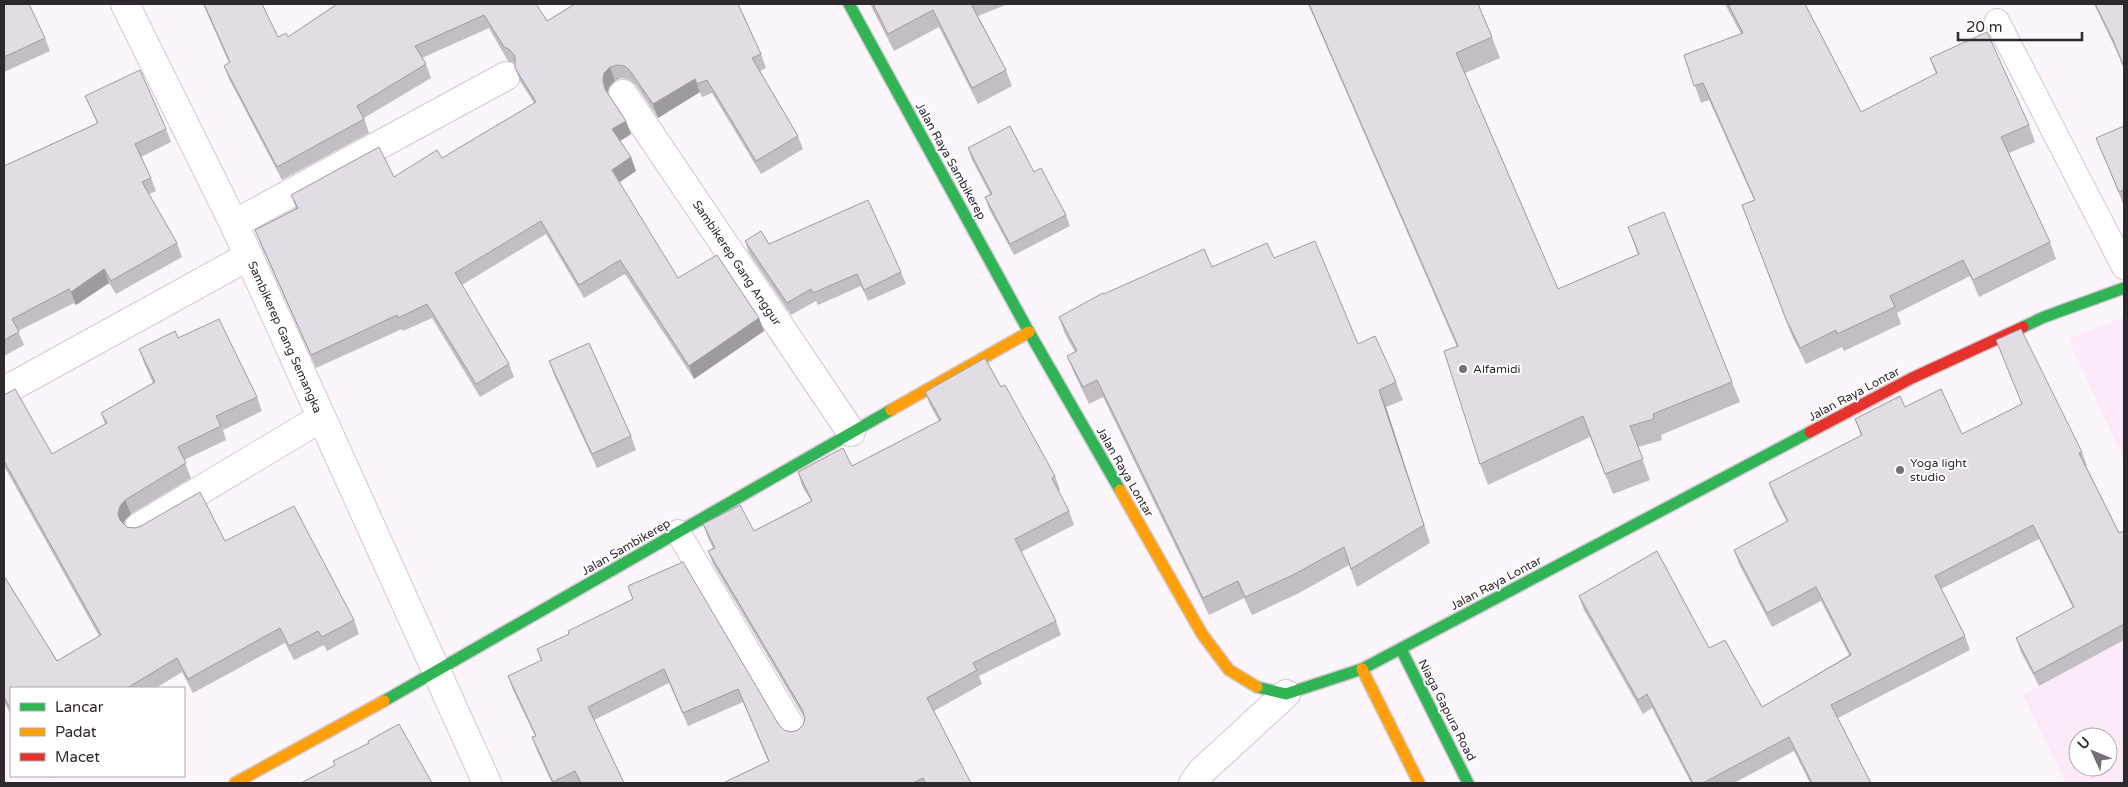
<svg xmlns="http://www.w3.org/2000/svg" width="2128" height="787" font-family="'Varela Round',sans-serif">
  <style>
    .built { fill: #fce9f9; fill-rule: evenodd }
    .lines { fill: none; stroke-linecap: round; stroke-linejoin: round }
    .lane-casing { stroke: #d0cacf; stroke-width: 26 }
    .street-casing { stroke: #d0cacf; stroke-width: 30 }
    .fast-casing { stroke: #d0cacf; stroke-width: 14 }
    .slow-casing { stroke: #d0cacf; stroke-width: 14 }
    .jam-casing { stroke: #d0cacf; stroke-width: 14 }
    .lane { stroke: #fffefe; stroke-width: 24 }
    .street { stroke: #fffefe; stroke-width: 28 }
    .fast { stroke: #30b455; stroke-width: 11 }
    .slow { stroke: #ff9f0a; stroke-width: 11 }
    .jam { stroke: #e5322d; stroke-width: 11 }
    .wall { fill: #c2bec4 }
    .shaded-wall { fill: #9e9ba0 }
    .building { fill: #e2dde4; stroke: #9e9ba0 }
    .poi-dot { fill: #777076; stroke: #fff; stroke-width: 2 }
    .labels { text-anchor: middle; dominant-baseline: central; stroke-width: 4; stroke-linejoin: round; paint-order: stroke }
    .street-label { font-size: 12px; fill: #30282f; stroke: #fff }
    .poi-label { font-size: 12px; fill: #30282f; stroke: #fff; text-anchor: start }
  </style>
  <rect width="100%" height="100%" fill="#fcf5fb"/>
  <path class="built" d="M 2124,317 L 2124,460 L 2068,339 Z
    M 2124,640 L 2124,783 L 2066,783 L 2023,695 ZM 2078,737 L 2108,737 L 2108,767 L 2078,767 Z"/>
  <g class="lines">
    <defs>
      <path id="lane" d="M 1997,21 L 2124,267
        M 678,532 L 796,732"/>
      <path id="street" d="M 125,4 L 234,224 L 487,783
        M 623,94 L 851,432
        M 234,224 L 506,76
        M 4,391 L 249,256
        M 139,527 L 321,418
        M 1193,783 L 1203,770 L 1286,694"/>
      <path id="fast" d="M 849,4 L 1029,332 L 1120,490
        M 2023,327 L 2044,317 L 2124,288
        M 1401,649 L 1468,783
        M 1257,687 L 1286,694 L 1362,669 L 1810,432
        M 384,701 L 891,410"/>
      <path id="slow" d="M 891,410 L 1029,332
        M 1120,490 L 1202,634 L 1229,670 L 1257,687
        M 1362,669 L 1419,783
        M 235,783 L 384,701"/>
      <path id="jam" d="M 1810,432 L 1912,378 L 2023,327"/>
    </defs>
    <use href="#lane" class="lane-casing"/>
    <use href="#street" class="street-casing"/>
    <use href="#fast" class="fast-casing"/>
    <use href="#slow" class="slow-casing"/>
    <use href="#jam" class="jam-casing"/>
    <use href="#lane" class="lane"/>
    <use href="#street" class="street"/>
    <use href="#fast" class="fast"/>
    <use href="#slow" class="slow"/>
    <use href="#jam" class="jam"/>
  </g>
  <path class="wall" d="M 4,4 L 45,38 L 50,51 L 4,72 Z
    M 203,4 L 262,4 L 278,37 L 288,37 L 536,4 L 547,21 L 575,4 L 742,4 L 739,5 L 761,54 L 766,68 L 760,71 L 798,136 L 803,149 L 761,174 L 712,93 L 702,97 L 700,92 L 658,118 L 636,85 L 629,80 L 622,78 L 615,81 L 609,87 L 608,93 L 626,121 L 631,134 L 620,141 L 631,157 L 636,171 L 619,182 L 678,278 L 759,318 L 764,331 L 694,379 L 625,274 L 584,298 L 546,234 L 462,285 L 509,364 L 514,377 L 480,397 L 432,318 L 403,331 L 402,329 L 316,368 L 260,243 L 255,230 L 296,208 L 291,195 L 394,177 L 442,158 L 534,103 L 520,81 L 515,68 L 515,64 L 508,61 L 489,28 L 422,58 L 426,64 L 431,78 L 364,118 L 369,133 L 282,180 L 229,79 L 224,66 L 229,63 Z
    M 870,4 L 1008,4 L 978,16 L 1006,70 L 1012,86 L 978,104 L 939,27 L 894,51 Z
    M 1308,4 L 1478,4 L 1492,37 L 1500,58 L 1465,73 L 1558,289 L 1638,255 L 1628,227 L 1732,382 L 1740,402 L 1661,435 L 1662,440 L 1638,447 L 1650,480 L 1613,494 L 1590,437 L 1488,485 L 1480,464 L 1457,347 Z
    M 1725,4 L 1805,4 L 1861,112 L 1936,74 L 1930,58 L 2029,125 L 2035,142 L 2009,153 L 2050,242 L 2056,259 L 1979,297 L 1970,276 L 1897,313 L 1901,324 L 1844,351 L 1842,347 L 1806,364 L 1792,336 L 1742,205 L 1754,200 L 1709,100 L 1701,103 L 1684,55 L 1741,34 Z
    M 2094,4 L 2124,4 L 2124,69 L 2118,54 Z
    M 85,96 L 166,129 L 171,142 L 141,157 L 151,178 L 156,191 L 149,194 L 177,243 L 182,257 L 116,294 L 109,283 L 76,305 L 74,303 L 18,331 L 24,345 L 4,356 L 4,166 L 97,123 Z
    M 2124,126 L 2124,206 L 2096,138 Z
    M 968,148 L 1034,172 L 1066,215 L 1070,226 L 1014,255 L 989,209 L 985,197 L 990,194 L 972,160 Z
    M 745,241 L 769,244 L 901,272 L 906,284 L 868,301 L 861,286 L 818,305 L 816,301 L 791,315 L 749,253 Z
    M 1274,258 L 1358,344 L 1396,382 L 1403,400 L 1386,407 L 1430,543 L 1357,587 L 1349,565 L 1299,593 L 1252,615 L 1244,598 L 1209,615 L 1103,397 L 1089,404 L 1074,373 L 1067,356 L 1075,352 L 1065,334 L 1059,317 L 1104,294 L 1212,267 Z
    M 178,338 L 257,397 L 262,411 L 223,430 L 226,440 L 184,460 L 191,478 L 131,514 L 125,520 L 124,524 L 127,527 L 135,528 L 225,541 L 354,620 L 359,634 L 327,651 L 324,645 L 294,660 L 285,643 L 193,693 L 182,672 L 156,688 L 11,688 L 11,715 L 4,702 L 4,576 L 57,661 L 99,636 L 4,466 L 4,395 L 52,454 L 105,424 L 101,413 L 153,383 L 144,363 L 139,349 Z
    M 1996,340 L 2082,452 L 2087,466 L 2086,466 L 2119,533 L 2124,531 L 2124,640 L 2039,686 L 2021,652 L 2016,638 L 2073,608 L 2039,539 L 1941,589 L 1965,636 L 1970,650 L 1838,718 L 1871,783 L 1810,783 L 1794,751 L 1734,783 L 1691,783 L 1652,708 L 1643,714 L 1584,610 L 1579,596 L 1709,648 L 1762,707 L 1849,655 L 1821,601 L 1772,627 L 1739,564 L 1734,550 L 1787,522 L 1774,497 L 1769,483 L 1861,436 L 1855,419 L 1905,407 L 1962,434 L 2022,404 Z
    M 549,361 L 631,436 L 636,450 L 597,468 L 554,375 Z
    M 1001,387 L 1055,476 L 1060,490 L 1058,491 L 1069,511 L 1074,525 L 1021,552 L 1056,621 L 1061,635 L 979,676 L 982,684 L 934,711 L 971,783 L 723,783 L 768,761 L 743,702 L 688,726 L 669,683 L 594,720 L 624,783 L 552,783 L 537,751 L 532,737 L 535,736 L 513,690 L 508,676 L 541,661 L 537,649 L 569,634 L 633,599 L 628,586 L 784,730 L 791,732 L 798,730 L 803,725 L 805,719 L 713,564 L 708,551 L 713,548 L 708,538 L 703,524 L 754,531 L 811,501 L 802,486 L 798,472 L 852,466 L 939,421 L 930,405 L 925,392 Z
    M 47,776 L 53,776 L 48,778 Z"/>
  <path class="shaded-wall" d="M 610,67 L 615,81 L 609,87 L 607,95 L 603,81 L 604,73 Z
    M 695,79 L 700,92 L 658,118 L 653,104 Z
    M 626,121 L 631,134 L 617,143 L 612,129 Z
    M 631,157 L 636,171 L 617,184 L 612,170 Z
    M 104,269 L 109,283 L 76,305 L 71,292 Z
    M 759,318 L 764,331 L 694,379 L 689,366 Z
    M 1379,390 L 1386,407 L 1430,543 Z
    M 125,500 L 131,514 L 125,520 L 123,528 L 125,535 L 118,514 L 120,506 Z"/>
  <path class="building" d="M 4,4 L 29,4 L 45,38 L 4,57 Z
    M 204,4 L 262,4 L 278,37 L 286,33 L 288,37 L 337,4 L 536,4 L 547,21 L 575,4 L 738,4 L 761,54 L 752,58 L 798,136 L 756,161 L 707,80 L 697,84 L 695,79 L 653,104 L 631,72 L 625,66 L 618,65 L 610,67 L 604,73 L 603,81 L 605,89 L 626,121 L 612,129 L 631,157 L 612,170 L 678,278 L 717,255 L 759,318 L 689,366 L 620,260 L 579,285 L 541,221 L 455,273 L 509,364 L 476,384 L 427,304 L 398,318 L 397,315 L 311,355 L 255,230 L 298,208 L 291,195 L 379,147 L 394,177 L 437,150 L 442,158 L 536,102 L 515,68 L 515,56 L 510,50 L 504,47 L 484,15 L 415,46 L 426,64 L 357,106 L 364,119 L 277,167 L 224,66 L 230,62 Z
    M 873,4 L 971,4 L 1006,70 L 972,88 L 933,10 L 888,34 Z
    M 1309,4 L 1478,4 L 1492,37 L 1456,53 L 1558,289 L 1639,254 L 1628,227 L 1664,212 L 1732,382 L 1653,414 L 1654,419 L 1630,426 L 1643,459 L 1605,474 L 1583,416 L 1480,464 L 1444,351 L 1458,346 Z
    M 1728,4 L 1805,4 L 1861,112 L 1937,73 L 1930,58 L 1987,32 L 2029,125 L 2001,137 L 2050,242 L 1973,280 L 1963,260 L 1890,296 L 1895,307 L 1837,334 L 1836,330 L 1800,348 L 1786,319 L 1742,205 L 1755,200 L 1703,83 L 1694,86 L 1684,55 L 1743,33 Z
    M 2095,4 L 2124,4 L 2124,67 L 2113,40 Z
    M 140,70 L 166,129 L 135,144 L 151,178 L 142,182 L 177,243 L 111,281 L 104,269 L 71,292 L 69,289 L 12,319 L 19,332 L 4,340 L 4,166 L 98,123 L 85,96 Z
    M 1010,126 L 1034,172 L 1041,168 L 1066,215 L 1010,244 L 985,197 L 992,194 L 968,148 Z
    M 2124,126 L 2124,190 L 2119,192 L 2096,138 Z
    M 868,200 L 901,272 L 864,290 L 857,274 L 813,293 L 811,289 L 787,303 L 745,241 L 761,231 L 769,244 Z
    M 1315,241 L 1358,344 L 1375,336 L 1396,382 L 1379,390 L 1424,525 L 1351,569 L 1344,547 L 1293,575 L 1245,597 L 1238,581 L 1203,598 L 1097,380 L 1083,387 L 1067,356 L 1077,351 L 1059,317 L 1103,293 L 1104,294 L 1204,249 L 1212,267 L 1267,243 L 1274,258 Z
    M 219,319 L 257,397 L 216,416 L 221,426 L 178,447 L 186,463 L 125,500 L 120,506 L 118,514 L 120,520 L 127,527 L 135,528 L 141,526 L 200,492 L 225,541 L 294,506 L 354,620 L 322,637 L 318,631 L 289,646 L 280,628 L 188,679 L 177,658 L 127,688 L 11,688 L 11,710 L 4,697 L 4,576 L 57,661 L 101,635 L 4,461 L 4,395 L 15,389 L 52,454 L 107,423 L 101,413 L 155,382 L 139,349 L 175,331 L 178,338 Z
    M 2021,329 L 2082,452 L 2079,453 L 2119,533 L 2124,531 L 2124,624 L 2034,673 L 2016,638 L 2074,607 L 2033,525 L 1935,576 L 1965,636 L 1831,705 L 1871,783 L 1812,783 L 1789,737 L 1703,783 L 1693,783 L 1647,694 L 1638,700 L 1579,596 L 1657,551 L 1709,648 L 1725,640 L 1762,707 L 1851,655 L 1816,587 L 1767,613 L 1734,550 L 1788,521 L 1769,483 L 1862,435 L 1855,419 L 1900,396 L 1905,407 L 1941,389 L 1962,434 L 2022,404 L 1996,340 Z
    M 589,343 L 631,436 L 592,454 L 549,361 Z
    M 985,358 L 1001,387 L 1005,385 L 1055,476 L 1052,478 L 1069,511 L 1015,539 L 1056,621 L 973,663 L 977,670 L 927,698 L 971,783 L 925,783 L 923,778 L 913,783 L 723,783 L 769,761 L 738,689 L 683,713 L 664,669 L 588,707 L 624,783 L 581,783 L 575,771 L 553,782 L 532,737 L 536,736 L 508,676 L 542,660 L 537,649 L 569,634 L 568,631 L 633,599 L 628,586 L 683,562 L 779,725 L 784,730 L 791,732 L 798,730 L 803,725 L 805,719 L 803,711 L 708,551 L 715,548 L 703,524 L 740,505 L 754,531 L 812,501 L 798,472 L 843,448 L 852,466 L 941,420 L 925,392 Z
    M 399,724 L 432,783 L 301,783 L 335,765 L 333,761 L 369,743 L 368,741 Z"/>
  <g class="poi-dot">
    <circle cx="1463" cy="369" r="5"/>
    <circle cx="1900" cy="470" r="5"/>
  </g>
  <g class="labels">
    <g class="street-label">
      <text transform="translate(951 161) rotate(61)">Jalan Raya Sambikerep</text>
      <text transform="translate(737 263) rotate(56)">Sambikerep Gang Anggur</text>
      <text transform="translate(285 337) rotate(66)">Sambikerep Gang Semangka</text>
      <text transform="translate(1854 394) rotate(-28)">Jalan Raya Lontar</text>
      <text transform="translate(1125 472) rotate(60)">Jalan Raya Lontar</text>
      <text transform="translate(626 547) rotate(-30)">Jalan Sambikerep</text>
      <text transform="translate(1496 583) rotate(-28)">Jalan Raya Lontar</text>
      <text transform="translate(1447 710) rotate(63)">Niaga Gapura Road</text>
    </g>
    <g class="poi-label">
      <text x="1473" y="369">Alfamidi</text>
      <text x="1910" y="463">Yoga light<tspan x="1910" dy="14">studio</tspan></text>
    </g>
  </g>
  <rect width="2128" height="787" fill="none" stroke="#30282f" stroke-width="10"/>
  <rect x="10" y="687" width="175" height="90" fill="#ffffff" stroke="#aca9ac"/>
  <rect x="20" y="703" width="25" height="8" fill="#30b455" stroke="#aca9ac"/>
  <text x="55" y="712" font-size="15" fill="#30282f">Lancar</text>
  <rect x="20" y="728" width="25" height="8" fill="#ff9f0a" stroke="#aca9ac"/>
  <text x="55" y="737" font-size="15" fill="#30282f">Padat</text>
  <rect x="20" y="753" width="25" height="8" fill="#e5322d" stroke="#aca9ac"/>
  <text x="55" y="762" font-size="15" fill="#30282f">Macet</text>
  <g transform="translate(2093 752) rotate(314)"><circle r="24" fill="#ffffff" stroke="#aca9ac"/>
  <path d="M0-4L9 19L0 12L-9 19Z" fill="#777076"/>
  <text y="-8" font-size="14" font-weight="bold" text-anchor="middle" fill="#30282f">U</text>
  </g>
  <path d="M1958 32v8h124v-8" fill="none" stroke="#30282f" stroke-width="2.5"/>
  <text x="1966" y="32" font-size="15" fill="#30282f" stroke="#ffffff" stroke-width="4" paint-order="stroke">20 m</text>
</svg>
